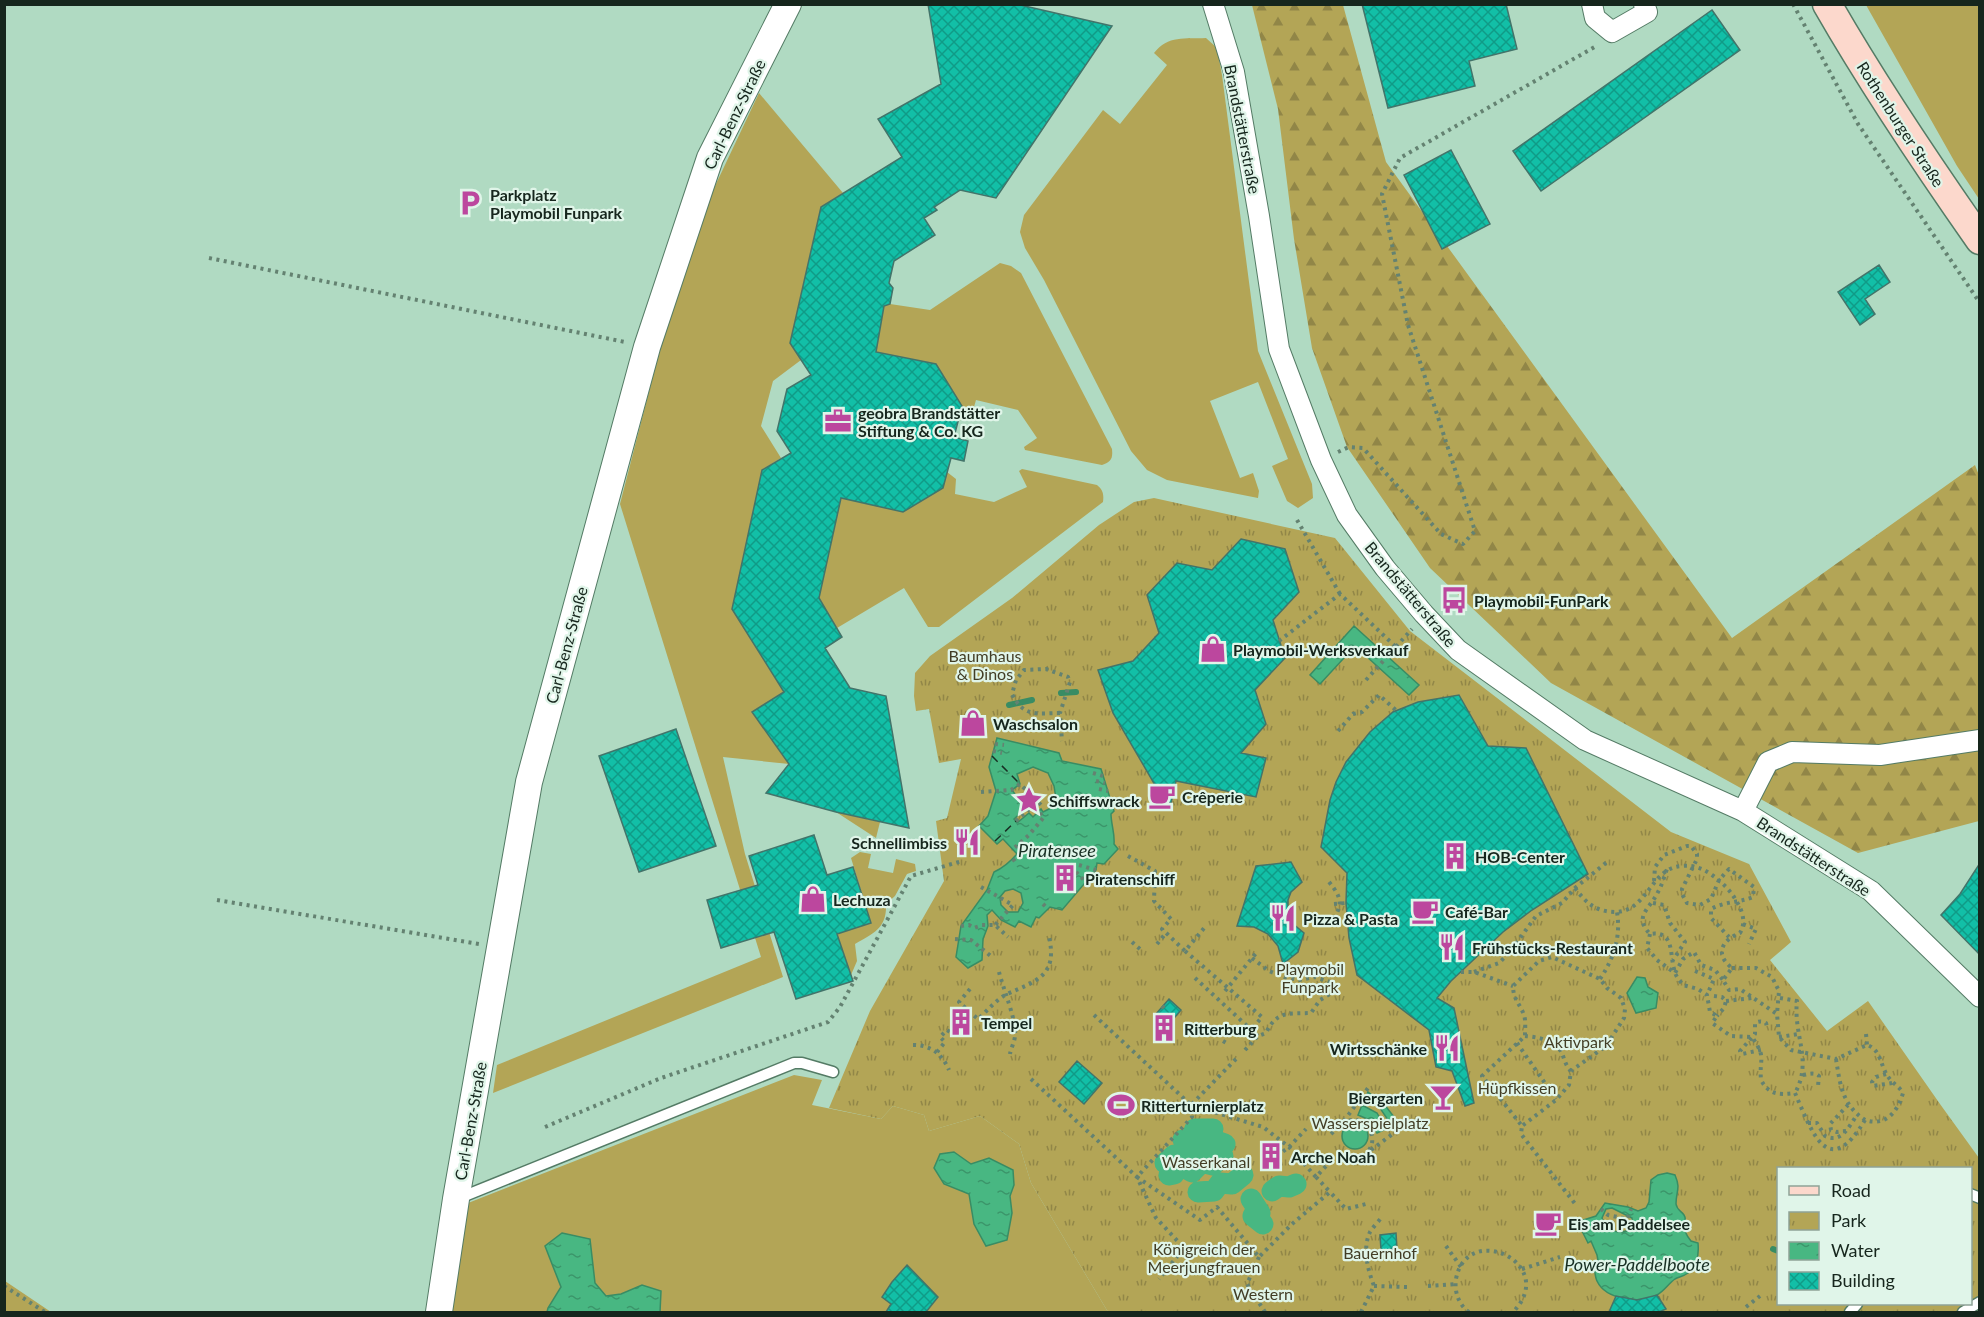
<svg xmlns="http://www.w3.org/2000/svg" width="1984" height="1317" font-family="Lato,sans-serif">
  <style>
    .grass { fill: #b3a556 }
    .forest { fill: url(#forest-firs) }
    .park { fill: url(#park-tufts); fill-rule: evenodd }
    .water { fill: url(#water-ripples); stroke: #398c64; stroke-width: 1.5; fill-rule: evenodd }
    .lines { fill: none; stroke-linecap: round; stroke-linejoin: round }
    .stream { stroke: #398c64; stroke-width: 6 }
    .canal { stroke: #48b782; stroke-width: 21 }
    .ferry { stroke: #182f23; stroke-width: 1.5; stroke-dasharray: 8 6; stroke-linecap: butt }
    .building { fill: url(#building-cross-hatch); stroke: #43746a; stroke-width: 1.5 }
    .service-casing { stroke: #547b65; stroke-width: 13 }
    .minor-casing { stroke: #547b65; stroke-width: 22 }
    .tertiary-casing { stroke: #547b65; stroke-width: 28 }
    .secondary-casing { stroke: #547b65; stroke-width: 31 }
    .path { stroke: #648271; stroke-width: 4; stroke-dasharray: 3 4.5; stroke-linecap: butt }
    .service { stroke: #fff; stroke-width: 10 }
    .minor { stroke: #fff; stroke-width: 20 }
    .tertiary { stroke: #fff; stroke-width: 26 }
    .secondary { stroke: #fcd8cc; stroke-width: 28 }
    .labels { text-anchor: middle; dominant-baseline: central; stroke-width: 4.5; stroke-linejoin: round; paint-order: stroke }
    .street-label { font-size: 16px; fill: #16261d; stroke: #e0f5e9 }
    .poi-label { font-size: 16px; font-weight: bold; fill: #16261d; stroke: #e0f5e9; text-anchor: start }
    .park-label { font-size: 16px; fill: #423d25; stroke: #e0f5e9 }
    .water-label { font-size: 18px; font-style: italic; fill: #182f23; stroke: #e0f5e9 }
  </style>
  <defs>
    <pattern id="forest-firs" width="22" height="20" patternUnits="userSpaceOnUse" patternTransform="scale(1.5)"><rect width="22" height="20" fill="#b3a556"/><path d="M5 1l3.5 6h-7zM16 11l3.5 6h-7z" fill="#918647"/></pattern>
    <pattern id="park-tufts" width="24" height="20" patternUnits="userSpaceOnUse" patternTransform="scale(1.5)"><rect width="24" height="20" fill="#b3a556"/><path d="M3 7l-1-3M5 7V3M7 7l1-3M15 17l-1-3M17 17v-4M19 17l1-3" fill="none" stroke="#918647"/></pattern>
    <pattern id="water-ripples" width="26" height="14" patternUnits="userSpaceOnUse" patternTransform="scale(1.5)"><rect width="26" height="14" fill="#48b782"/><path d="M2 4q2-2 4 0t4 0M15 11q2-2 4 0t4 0" fill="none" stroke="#3b956a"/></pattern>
    <pattern id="building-cross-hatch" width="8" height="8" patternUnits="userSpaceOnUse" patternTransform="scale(1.5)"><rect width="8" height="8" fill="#12bfa7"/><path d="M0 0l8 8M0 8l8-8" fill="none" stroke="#109b87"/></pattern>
  </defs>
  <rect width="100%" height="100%" fill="#b0dac2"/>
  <path class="grass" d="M 1866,5 L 1979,5 L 1979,199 L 1957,166 Z
    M 1206,38 L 1217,48 L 1222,75 L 1258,351 L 1312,484 L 1313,498 L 1298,508 L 1287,501 L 1272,466 L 1288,459 L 1258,382 L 1210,401 L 1240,478 L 1253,473 L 1259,491 L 1258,498 L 1167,480 L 1147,470 L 1131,451 L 1044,280 L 1025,248 L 1020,232 L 1024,215 L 1103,110 L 1120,124 L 1167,65 L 1154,53 C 1168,35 1185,39 1206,38 Z
    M 759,93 L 843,193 L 821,207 L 790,343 L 801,360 L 773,381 L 761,426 L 781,458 L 762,470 L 790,688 L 752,712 L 789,764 L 723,757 L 745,854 L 783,977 L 493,1093 L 497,1065 L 761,957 L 620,504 L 670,310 L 715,186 Z
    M 1000,263 L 1011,266 L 1021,273 L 1112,449 C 1113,459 1111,462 1102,465 L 1025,450 L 1024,447 L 1037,438 L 1018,410 L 976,400 L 972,414 L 957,422 L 962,406 L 936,364 L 876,352 L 884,306 L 890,304 L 930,310 Z
    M 1022,469 L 1097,485 C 1103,490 1104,494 1103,502 L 939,627 L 928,627 L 904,588 L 837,628 L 819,598 L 841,498 L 903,512 L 943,488 L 947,472 L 956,479 L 955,494 L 994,502 L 1027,487 L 1019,471 Z
    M 836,812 L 880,822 L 876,838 Z
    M 860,852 L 871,854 L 868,868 L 893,873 L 896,859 L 915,864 L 916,871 L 907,874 L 895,896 L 886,904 C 887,928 874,933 855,944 L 857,961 L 851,975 L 837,934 L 871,923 L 851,858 Z
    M 794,1075 L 822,1080 L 812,1105 L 881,1119 L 893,1106 L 924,1115 L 929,1131 L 980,1116 L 1019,1144 L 1031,1183 L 1108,1312 L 448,1312 L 463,1205 Z
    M 4,1281 L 5,1281 L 51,1312 L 5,1312 Z"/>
  <path class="forest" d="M 1252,5 L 1343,5 L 1386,162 L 1732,638 L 1975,465 L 1980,478 L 1979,821 L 1858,853 L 1551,683 L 1430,568 L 1347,447 L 1312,348 L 1294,239 L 1278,109 Z"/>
  <path class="park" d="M 1154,498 L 1335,538 L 1410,631 L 1671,832 L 1749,864 L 1791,942 L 1770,960 L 1827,1031 L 1868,1001 L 1940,1104 L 1979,1158 L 1979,1312 L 1108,1312 L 1031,1183 L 1019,1144 L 980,1116 L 929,1131 L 924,1115 L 893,1106 L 881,1119 L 829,1108 L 870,1011 L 944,881 L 936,821 L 947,818 L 961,759 L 939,763 L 929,709 L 916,711 L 914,696 L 915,673 L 930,656 L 1012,598 L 1099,525 L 1134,502 ZM 1778,1168 L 1970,1168 L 1970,1304 L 1778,1304 Z"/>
  <path class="water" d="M 1354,626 L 1419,685 L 1409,695 L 1355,646 L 1320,684 L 1310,675 Z
    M 997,738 L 1059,753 L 1062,761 L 1101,769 L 1114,811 L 1111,814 C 1111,824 1115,833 1114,844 L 1118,849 L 1104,864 L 1097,863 L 1096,870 L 1062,910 L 1050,907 L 1039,918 L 1036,917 L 1031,927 L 1019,921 L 1015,927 L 1001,920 L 992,910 L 987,915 L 988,926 L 983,939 L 982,960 L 968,968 L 956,957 L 961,926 L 987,890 L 994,872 C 1003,868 1010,862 1017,854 L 1003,839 L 997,844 L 979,826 L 988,816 L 996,791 L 989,767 ZM 1033,767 L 1048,773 L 1054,786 L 1057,805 L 1043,812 L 1041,809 L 1033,817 L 1029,813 L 1017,823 L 1014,819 L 1025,809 C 1019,803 1017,796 1012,790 L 1020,784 L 1017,774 ZM 1013,889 L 1021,893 L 1023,903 L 1018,912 L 1008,912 L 1001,905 L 1000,897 L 1005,891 Z
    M 1637,977 L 1645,978 L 1648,987 L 1658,993 L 1656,1008 L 1636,1013 L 1627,993 Z
    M 1368,1092 L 1384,1104 L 1398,1122 L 1392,1126 L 1380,1108 L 1365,1099 Z
    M 1362,1105 L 1377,1113 L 1386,1129 L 1377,1133 L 1370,1120 L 1358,1115 Z
    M1342 1136a13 13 0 1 1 26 0a13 13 0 1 1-26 0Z
    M 954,1152 L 971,1164 L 989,1158 L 1013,1170 L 1014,1185 L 1010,1196 L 1012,1213 L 1007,1240 L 986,1246 L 974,1224 L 969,1194 L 944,1184 L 934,1168 L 940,1154 Z
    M 1667,1173 L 1675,1175 C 1681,1189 1676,1191 1676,1204 C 1677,1210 1681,1211 1684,1215 C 1687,1219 1684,1224 1685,1229 C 1685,1234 1688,1237 1691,1241 L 1698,1243 C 1699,1254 1698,1266 1688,1273 C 1684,1276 1679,1277 1675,1279 C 1669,1283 1664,1291 1657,1295 C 1640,1304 1606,1300 1597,1281 C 1595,1277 1595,1271 1594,1267 L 1599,1266 L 1597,1255 L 1591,1241 L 1588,1243 L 1581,1229 L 1583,1220 L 1596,1216 L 1605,1203 L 1628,1207 L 1638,1211 L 1646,1208 L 1649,1202 L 1651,1180 L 1658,1175 ZM 1612,1208 L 1632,1218 L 1633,1229 C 1619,1235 1608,1232 1602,1218 L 1606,1209 Z
    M 562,1233 L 590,1239 L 595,1283 L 606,1296 L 621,1294 L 642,1285 L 661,1291 L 660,1312 L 547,1312 L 548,1308 L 561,1287 L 545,1246 Z"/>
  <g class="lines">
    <path class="stream" d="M 1061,693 L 1076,692
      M 1009,705 L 1032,700
      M 1773,1249 L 1778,1251"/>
    <path class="canal" d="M 1183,1140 L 1191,1139 L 1195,1129 L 1213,1129
      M 1165,1163 L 1174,1155 L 1186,1156 L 1195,1148 L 1206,1151 L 1214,1140 L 1225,1144
      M 1169,1175 L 1174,1174 L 1176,1170 L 1185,1168 L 1192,1172 L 1202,1162 L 1213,1165 L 1223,1156
      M 1272,1191 L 1279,1186 L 1289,1187 L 1296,1184
      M 1198,1192 L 1214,1191 L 1220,1183 L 1232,1184 L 1243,1175
      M 1251,1199 L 1260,1213 L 1253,1216 L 1263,1224"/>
    <path class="ferry" d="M 992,756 L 1020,784
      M 995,841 L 1016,821"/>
  </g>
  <path class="building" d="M 928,4 L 1016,4 L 1112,26 L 996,198 L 960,190 L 934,207 L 937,210 L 924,218 L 935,235 L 894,261 L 889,283 L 893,288 L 890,304 L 884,306 L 876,352 L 936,364 L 962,406 L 954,437 L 968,441 L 964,461 L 951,458 L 943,488 L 903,512 L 841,498 L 819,598 L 842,637 L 825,648 L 850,688 L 886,696 L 909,828 L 836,812 L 766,793 L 789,764 L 752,712 L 784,692 L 732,609 L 762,470 L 791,453 L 777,431 L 787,389 L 811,375 L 790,343 L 821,207 L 902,157 L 878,119 L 941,84 Z
    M 1362,4 L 1506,4 L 1517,49 L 1469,61 L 1475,86 L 1388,108 Z
    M 1712,10 L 1740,50 L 1541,191 L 1513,151 Z
    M 1451,150 L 1490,224 L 1442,249 L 1404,175 Z
    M 1879,265 L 1890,282 L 1865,299 L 1875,314 L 1860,325 L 1838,292 Z
    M 1241,539 L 1285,549 L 1299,592 L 1273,620 L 1285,658 L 1255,690 L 1266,724 L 1241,753 L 1266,758 L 1256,797 L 1176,781 L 1171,803 L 1151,799 L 1155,785 L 1113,713 L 1098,670 L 1133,661 L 1159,633 L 1147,595 L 1177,563 L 1212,570 Z
    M 1459,695 L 1488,746 L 1526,748 L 1588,874 L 1532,910 L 1503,932 L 1451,981 L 1437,998 L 1454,1008 L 1474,1103 L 1465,1106 L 1452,1071 L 1436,1067 L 1429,1030 L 1357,975 L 1349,938 L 1346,903 L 1347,873 L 1321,847 L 1330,800 L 1336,782 L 1346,762 L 1370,732 L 1393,712 L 1418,702 Z
    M 676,729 L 716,846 L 639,872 L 599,756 Z
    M 814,835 L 827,875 L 853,867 L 871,923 L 837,934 L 853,981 L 796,999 L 774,932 L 721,948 L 707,900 L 758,885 L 749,856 Z
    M 1291,862 L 1302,882 L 1291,892 L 1288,900 L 1288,916 L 1292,923 L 1304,933 L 1298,952 L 1283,964 L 1278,946 L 1268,934 L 1254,927 L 1237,926 L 1256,866 Z
    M 1980,863 L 1980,955 L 1941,915 L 1960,894 Z
    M 1169,999 L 1181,1010 L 1169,1024 L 1156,1014 Z
    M 1077,1061 L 1102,1083 L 1084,1104 L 1059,1082 Z
    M 1396,1233 L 1397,1249 L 1381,1250 L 1380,1235 Z
    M 907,1265 L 938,1297 L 926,1312 L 886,1312 L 891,1304 L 882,1297 L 892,1282 Z
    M 1657,1295 L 1666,1309 L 1659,1312 L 1609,1312 L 1616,1296 L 1637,1300 Z"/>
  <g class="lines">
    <defs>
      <path id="service" d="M 1970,1194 L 1980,1198
        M 457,1199 L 794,1063 L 802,1063 L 833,1072
        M 1850,1312 L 1857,1304
        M 1963,1312 L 1980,1302"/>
      <path id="minor" d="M 1213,4 L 1234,72 L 1259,216 L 1279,349 L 1321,460 L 1347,515 L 1385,568 L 1424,614 L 1458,650 L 1585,740 L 1743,811 L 1871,891 L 1980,997
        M 1592,4 L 1595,18 L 1612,32 L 1647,12 L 1644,4
        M 1743,811 L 1768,762 L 1792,752 L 1880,755 L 1980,740"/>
      <path id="tertiary" d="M 439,1312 L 456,1199 L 529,782 L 647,347 L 710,158 L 788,4"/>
      <path id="secondary" d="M 1827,4 C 1874,86 1926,163 1980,240"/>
    </defs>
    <use href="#service" class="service-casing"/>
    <use href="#minor" class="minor-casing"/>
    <use href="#tertiary" class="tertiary-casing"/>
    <use href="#secondary" class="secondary-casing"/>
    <path class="path" d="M 1793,4 L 1858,124 L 1980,303
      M 209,258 L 625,342
      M 1338,452 L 1349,447 L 1363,448 L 1441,534 L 1463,544 L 1475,531 L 1408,325 L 1382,194 L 1400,158 L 1598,45
      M 1297,520 L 1340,594
      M 1279,641 L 1340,594 L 1396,647
      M 1366,680 L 1412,629
      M 1060,713 C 1037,713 1024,718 1012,694 L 1016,680 L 1024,670 L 1046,669 L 1068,677 L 1070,682 L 1060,713 L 1062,741
      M 1338,731 L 1353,714 L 1362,712 L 1379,695 L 1397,711
      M 995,744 L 1004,745
      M 993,751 L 1002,753
      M 1093,773 L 1103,776
      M 1096,781 L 1105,783
      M 1099,789 L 1108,791
      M 981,792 L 1011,790 L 1020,784 L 1041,805 L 1036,810 L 1044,817 L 1029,835 L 1013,849
      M 1109,805 L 1113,806
      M 1016,821 L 1037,802
      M 1128,856 L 1155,871 L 1154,901 L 1171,919 L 1162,929 L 1185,951 L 1205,927
      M 1013,859 L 1016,863
      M 1079,865 L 1096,870
      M 1076,872 L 1086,882
      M 1654,881 L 1655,867 L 1664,855 L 1687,846 L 1691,846 L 1697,854 L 1697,859 L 1682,889 L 1682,894 L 1687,903 L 1700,905 L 1711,899 L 1719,880 L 1729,869 L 1754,887 L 1753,897 C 1738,903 1726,901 1711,909 L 1711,918 L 1729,937
      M 1329,882 C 1343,899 1343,906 1330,924
      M 1069,885 L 1076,893
      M 981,887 L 1013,905 L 995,925
      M 1575,888 C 1586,903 1596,912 1616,912 C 1648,911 1651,867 1682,866 C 1694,865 1702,868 1712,875 C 1722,882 1731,891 1737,902 C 1743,912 1746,923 1740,933 C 1722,940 1714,954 1732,968 L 1723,980 L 1729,990 L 1740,989 L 1777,1014 L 1779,1037 L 1791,1050 L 1836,1059 L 1867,1045 C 1882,1050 1880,1067 1889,1078 C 1893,1084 1899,1086 1903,1093 C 1898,1111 1886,1127 1865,1120 C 1828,1182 1812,1132 1795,1093 C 1779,1095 1769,1095 1761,1080 C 1759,1057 1767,1059 1752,1037 L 1731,1036 L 1712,1023 L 1717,1016 L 1710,1012 L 1707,995 L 1698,989 L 1683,985 C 1680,981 1676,977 1675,972 C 1669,957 1676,930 1650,934 C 1633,916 1650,909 1658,892 C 1662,885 1664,877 1667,869
      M 217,900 L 479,944
      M 1653,903 L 1664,905 L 1670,923 L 1685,942 L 1673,960
      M 1043,904 L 1048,909
      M 1334,904 L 1346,903
      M 1743,924 L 1756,929 L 1749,944
      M 961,926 L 969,925 L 974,928 L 982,925 L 995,925 L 1008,937
      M 1650,934 L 1647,948 L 1657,960 L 1675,973 L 1683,959 L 1694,952 L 1701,965 L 1715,970 L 1723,980
      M 955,939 L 971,940 L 992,957
      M 1132,942 L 1140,949
      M 1157,944 L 1166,933
      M 1185,951 L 1262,1017 L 1251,1030
      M 1252,958 L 1269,971 L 1284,977 L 1299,980 L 1315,977 L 1333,983
      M 1732,968 L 1756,968 L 1772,977 L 1779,991 L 1777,1014
      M 1695,971 L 1714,979 L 1707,995
      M 999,972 C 1003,988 1017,1022 1015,1035 C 1015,1041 1011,1048 1010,1054
      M 1461,972 L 1474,972 L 1513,986
      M 1474,972 L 1499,963 L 1510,952 L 1536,916 L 1562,903 L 1575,888 L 1607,862
      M 1195,978 L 1258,1036
      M 1600,979 C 1614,958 1621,937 1617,912
      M 970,989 L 959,1002 L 978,1019 C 987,1011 997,999 1007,994 C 1036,981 1058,976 1049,937
      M 1225,991 L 1257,952
      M 1714,996 L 1722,997 L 1726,1001 L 1724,1008 L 1717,1016
      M 1780,998 L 1797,1001 C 1793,1035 1813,1061 1795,1093
      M 1726,1001 L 1752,998
      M 1162,1006 L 1166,1010
      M 1094,1015 L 1191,1105 L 1263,1127 L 1289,1147 L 1316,1177 L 1326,1166
      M 1866,1034 L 1867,1045
      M 1525,1036 C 1537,1037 1553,1040 1560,1050 C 1565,1058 1564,1064 1571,1071
      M 1779,1037 L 1799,1034
      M 1223,1041 L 1228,1044
      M 1517,1043 L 1556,1099
      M 913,1045 C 931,1045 942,1054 949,1070
      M 1245,1050 L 1258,1036 L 1266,1033 C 1277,1010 1289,1014 1311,1013 L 1320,1000 L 1335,991
      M 1761,1050 L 1742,1054 L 1740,1051 L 1755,1034 L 1755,1023 C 1759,1021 1762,1021 1766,1023 L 1767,1027
      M 937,1052 L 945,1042 L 940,1037 L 947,1030 L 950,1032 L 970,1011
      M 1236,1059 L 1191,1105 L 1192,1117 L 1137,1177 L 1200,1220 L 1217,1207 L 1259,1257 L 1292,1224 L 1330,1192 L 1346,1209 L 1366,1204
      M 1836,1059 C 1840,1084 1842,1105 1865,1120
      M 1886,1074 L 1876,1077 L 1872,1082 L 1873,1086 L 1892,1083
      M 1803,1075 C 1809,1074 1814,1072 1819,1076 L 1818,1086
      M 1031,1079 L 1137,1177 L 1156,1218 L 1184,1248 L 1159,1279
      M 1492,1088 L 1482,1076 L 1525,1036 C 1525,1029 1526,1021 1524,1015 C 1520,1004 1513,999 1513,986 L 1539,961 L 1552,957 L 1600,979 L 1607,988 L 1621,998 L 1625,1009 L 1624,1018 L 1606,1046 L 1571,1071 L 1569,1085 L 1556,1100 L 1522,1126
      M 1485,1094 L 1492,1088 L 1522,1126 L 1521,1134 L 1576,1205
      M 1344,1121 L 1368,1088
      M 1808,1123 L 1817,1123 L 1825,1136 C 1842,1144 1849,1126 1857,1115
      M 545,1127 L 661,1078 L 828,1022 L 840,1007 L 911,876 L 962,861
      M 1846,1131 L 1837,1132 L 1831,1130 L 1830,1124 L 1848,1105
      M 1331,1134 C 1345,1121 1349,1116 1368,1123 C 1374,1140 1375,1145 1362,1159
      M 1371,1150 L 1406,1124
      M 1277,1156 L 1289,1147 L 1306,1129
      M 1316,1177 L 1330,1192
      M 1601,1209 L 1608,1215 L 1627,1219 L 1631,1209
      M 1446,1246 L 1461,1267
      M 1259,1257 L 1247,1284 L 1265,1312
      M 1522,1269 L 1560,1257
      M 4,1286 L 45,1312
      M 1374,1286 L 1407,1287
      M 1428,1286 L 1456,1284
      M 1746,1307 L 1760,1296
      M 1361,1312 L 1374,1286 C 1368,1270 1362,1249 1370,1232 C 1373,1227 1379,1221 1382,1217
      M 1469,1312 C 1459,1305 1454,1292 1456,1279 C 1467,1220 1560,1264 1513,1312"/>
    <use href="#service" class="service"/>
    <use href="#minor" class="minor"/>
    <use href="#tertiary" class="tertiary"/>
    <use href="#secondary" class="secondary"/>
  </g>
  <defs>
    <symbol id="parking-bare" viewBox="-9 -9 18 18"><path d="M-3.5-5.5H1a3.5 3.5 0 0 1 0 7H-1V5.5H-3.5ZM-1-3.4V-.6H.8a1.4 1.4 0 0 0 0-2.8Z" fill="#bc479e" stroke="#e0f5e9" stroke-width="2.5" paint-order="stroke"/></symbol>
    <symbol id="office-bare" viewBox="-9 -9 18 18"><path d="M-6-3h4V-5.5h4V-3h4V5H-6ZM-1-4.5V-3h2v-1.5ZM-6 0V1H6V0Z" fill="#bc479e" stroke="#e0f5e9" stroke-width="2.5" paint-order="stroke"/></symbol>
    <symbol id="bus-bare" viewBox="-9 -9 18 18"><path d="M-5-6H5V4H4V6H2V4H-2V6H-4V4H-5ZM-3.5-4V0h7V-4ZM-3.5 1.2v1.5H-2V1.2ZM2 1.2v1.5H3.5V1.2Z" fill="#bc479e" stroke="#e0f5e9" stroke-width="2.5" paint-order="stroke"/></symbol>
    <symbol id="shop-bare" viewBox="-9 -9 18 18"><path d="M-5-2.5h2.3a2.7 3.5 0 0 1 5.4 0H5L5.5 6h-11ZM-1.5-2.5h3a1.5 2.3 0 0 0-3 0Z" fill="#bc479e" stroke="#e0f5e9" stroke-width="2.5" paint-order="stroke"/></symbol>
    <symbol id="cafe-bare" viewBox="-9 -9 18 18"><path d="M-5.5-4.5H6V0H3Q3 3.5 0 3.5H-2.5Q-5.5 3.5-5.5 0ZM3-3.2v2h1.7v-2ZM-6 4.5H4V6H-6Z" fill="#bc479e" stroke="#e0f5e9" stroke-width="2.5" paint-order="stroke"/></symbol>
    <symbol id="sight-bare" viewBox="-9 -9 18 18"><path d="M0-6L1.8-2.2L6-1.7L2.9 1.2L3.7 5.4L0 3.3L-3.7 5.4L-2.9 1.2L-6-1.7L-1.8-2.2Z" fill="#bc479e" stroke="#e0f5e9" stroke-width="2.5" paint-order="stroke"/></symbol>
    <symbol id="restaurant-bare" viewBox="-9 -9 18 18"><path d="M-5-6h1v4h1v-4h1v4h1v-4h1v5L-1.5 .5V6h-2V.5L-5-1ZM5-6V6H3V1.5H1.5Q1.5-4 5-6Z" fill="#bc479e" stroke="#e0f5e9" stroke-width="2.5" paint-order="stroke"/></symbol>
    <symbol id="building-bare" viewBox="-9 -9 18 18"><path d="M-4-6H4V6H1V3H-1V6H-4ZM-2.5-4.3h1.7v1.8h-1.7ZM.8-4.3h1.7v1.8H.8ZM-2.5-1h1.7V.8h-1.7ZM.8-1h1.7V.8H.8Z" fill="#bc479e" stroke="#e0f5e9" stroke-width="2.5" paint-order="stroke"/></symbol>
    <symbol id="bar-bare" viewBox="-9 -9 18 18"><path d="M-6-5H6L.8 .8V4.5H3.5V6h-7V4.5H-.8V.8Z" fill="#bc479e" stroke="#e0f5e9" stroke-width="2.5" paint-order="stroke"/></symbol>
    <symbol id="stadium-bare" viewBox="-9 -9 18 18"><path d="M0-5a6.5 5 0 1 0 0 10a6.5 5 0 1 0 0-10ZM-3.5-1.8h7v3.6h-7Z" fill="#bc479e" stroke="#e0f5e9" stroke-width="2.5" paint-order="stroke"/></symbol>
  </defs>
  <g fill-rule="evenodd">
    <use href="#parking-bare" x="451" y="184" width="38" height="38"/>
    <use href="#office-bare" x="819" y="402" width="38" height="38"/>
    <use href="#bus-bare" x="1435" y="581" width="38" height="38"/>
    <use href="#shop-bare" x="1194" y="630" width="38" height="38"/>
    <use href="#shop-bare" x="954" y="704" width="38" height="38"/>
    <use href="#cafe-bare" x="1143" y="777" width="38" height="38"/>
    <use href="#sight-bare" x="1010" y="781" width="38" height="38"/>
    <use href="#restaurant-bare" x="948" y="823" width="38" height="38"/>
    <use href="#building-bare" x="1436" y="837" width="38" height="38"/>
    <use href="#building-bare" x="1046" y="859" width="38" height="38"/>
    <use href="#shop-bare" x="794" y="880" width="38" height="38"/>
    <use href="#cafe-bare" x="1406" y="892" width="38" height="38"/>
    <use href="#restaurant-bare" x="1264" y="899" width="38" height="38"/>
    <use href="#restaurant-bare" x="1433" y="928" width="38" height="38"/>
    <use href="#building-bare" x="942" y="1003" width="38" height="38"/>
    <use href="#building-bare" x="1145" y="1009" width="38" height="38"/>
    <use href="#restaurant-bare" x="1428" y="1029" width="38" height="38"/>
    <use href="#bar-bare" x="1424" y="1078" width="38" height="38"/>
    <use href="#stadium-bare" x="1102" y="1086" width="38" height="38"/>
    <use href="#building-bare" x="1252" y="1137" width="38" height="38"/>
    <use href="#cafe-bare" x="1529" y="1204" width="38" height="38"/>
  </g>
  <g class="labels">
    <g class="street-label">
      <text transform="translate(734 114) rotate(-64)">Carl-Benz-Straße</text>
      <text transform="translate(1901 124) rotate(57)">Rothenburger Straße</text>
      <text transform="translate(1243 129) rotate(79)">Brandstätterstraße</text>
      <text transform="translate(1411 594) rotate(50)">Brandstätterstraße</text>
      <text transform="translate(566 645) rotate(-75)">Carl-Benz-Straße</text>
      <text transform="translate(1814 856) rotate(33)">Brandstätterstraße</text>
      <text transform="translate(470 1121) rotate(-80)">Carl-Benz-Straße</text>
    </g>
    <g class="poi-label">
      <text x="490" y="194">Parkplatz<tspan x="490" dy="18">Playmobil Funpark</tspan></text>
      <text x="858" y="412">geobra Brandstätter<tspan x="858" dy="18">Stiftung &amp; Co. KG</tspan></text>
      <text x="1474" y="600">Playmobil-FunPark</text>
      <text x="1233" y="649">Playmobil-Werksverkauf</text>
      <text x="993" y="723">Waschsalon</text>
      <text x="1182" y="796">Crêperie</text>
      <text x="1049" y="800">Schiffswrack</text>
      <text x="947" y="842" text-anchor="end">Schnellimbiss</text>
      <text x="1475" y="856">HOB-Center</text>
      <text x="1085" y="878">Piratenschiff</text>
      <text x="833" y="899">Lechuza</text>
      <text x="1445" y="911">Café-Bar</text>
      <text x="1303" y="918">Pizza &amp; Pasta</text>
      <text x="1472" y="947">Frühstücks-Restaurant</text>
      <text x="981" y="1022">Tempel</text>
      <text x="1184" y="1028">Ritterburg</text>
      <text x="1427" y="1048" text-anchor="end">Wirtsschänke</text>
      <text x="1423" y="1097" text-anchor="end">Biergarten</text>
      <text x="1141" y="1105">Ritterturnierplatz</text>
      <text x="1291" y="1156">Arche Noah</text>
      <text x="1568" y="1223">Eis am Paddelsee</text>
    </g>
    <g class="park-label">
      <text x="985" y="655">Baumhaus<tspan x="985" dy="18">&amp; Dinos</tspan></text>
      <text x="1310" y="968">Playmobil<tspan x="1310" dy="18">Funpark</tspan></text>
      <text x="1578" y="1041">Aktivpark</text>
      <text x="1517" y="1087">Hüpfkissen</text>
      <text x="1370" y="1122">Wasserspielplatz</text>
      <text x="1206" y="1161">Wasserkanal</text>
      <text x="1204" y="1248">Königreich der<tspan x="1204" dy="18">Meerjungfrauen</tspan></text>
      <text x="1380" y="1252">Bauernhof</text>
      <text x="1263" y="1293">Western</text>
    </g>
    <g class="water-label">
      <text x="1057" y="850">Piratensee</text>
      <text x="1637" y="1264">Power-Paddelboote</text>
    </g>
  </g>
  <rect width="1984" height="1317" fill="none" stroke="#16261d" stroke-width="12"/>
  <rect x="1777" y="1167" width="195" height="138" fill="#e0f5e9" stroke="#8fa297" stroke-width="1.5"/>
  <rect x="1789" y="1186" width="30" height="9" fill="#fcd8cc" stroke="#8fa297" stroke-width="1.5"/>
  <text x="1831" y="1197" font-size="18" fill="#16261d">Road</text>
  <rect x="1789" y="1212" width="30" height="18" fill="url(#park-tufts)" stroke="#8fa297" stroke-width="1.5"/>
  <text x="1831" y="1227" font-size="18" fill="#16261d">Park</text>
  <rect x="1789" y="1242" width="30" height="18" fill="url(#water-ripples)" stroke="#8fa297" stroke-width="1.5"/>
  <text x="1831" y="1257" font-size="18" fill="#16261d">Water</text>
  <rect x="1789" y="1272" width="30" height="18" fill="url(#building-cross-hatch)" stroke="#8fa297" stroke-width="1.5"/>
  <text x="1831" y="1287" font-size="18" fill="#16261d">Building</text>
</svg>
